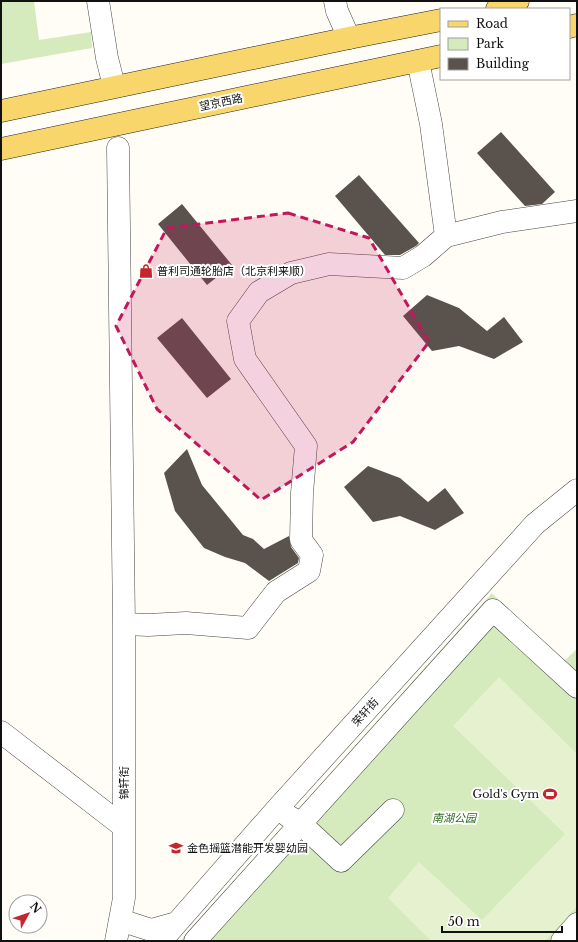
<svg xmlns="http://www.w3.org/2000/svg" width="578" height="942" font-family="'Libre Baskerville','Noto Sans SC',serif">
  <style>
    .green { fill: #d5ebbd }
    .pitch { fill: #e6f2cf }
    .building { fill: #5a524d }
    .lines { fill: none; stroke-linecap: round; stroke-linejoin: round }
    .minor-casing { stroke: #444; stroke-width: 23 }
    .major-casing { stroke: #222; stroke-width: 23 }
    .minor { stroke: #fff; stroke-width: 22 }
    .major { stroke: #f9d66b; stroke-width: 22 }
    .marked { fill: #c2185b; fill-opacity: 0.2; stroke: #c2185b; stroke-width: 3; stroke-dasharray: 8 5; stroke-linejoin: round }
    .labels { text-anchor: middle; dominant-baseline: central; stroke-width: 4; stroke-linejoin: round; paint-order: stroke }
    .street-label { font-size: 11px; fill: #111; stroke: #fff }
    .poi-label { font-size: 11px; fill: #111; stroke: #fff; text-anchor: start }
    .park-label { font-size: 11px; font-style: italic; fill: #2f6b1f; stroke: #fff }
  </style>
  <rect width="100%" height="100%" fill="#fffdf5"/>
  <path class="green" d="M 1,1 L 34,1 L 39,40 L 91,32 L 92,48 L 1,64 Z
    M 492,593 L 562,663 L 577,649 L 577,941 L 180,941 Z"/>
  <path class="pitch" d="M 499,677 L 577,754 L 577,906 L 545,941 L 431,941 L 388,898 L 419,862 L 482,920 L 565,834 L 453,726 Z"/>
  <path class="building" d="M 501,132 L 555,192 L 542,204 L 525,206 L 477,153 Z
    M 359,175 L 419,243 L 416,246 L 400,255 L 385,255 L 335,196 Z
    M 182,204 L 232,265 L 207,285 L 158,224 Z
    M 427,295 L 459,308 L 487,331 L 504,317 L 523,342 L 494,359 L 459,346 L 432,351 L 403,316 Z
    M 182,318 L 231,379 L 207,398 L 157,338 Z
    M 187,449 L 202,485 L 243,535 L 253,539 L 264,549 L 289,536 L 291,547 L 299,558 L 298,563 L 269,581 L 245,563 L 225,557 L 204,548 L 175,511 L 164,473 Z
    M 368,466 L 400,478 L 428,502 L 445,488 L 464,513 L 435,530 L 400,516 L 373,522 L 344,487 Z"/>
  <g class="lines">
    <defs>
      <path id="minor" d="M 98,1 L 107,58 L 114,86
        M 335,1 L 337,11 L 349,38
        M 418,61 L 431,124 L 446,236
        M 124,624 L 148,625 L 186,623 L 248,628 L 276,592 L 309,571 L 312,555 L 301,540 L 302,493 L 306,446 L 245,359 L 238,321 L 259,292 L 291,273 L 329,264 L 403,268 L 423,256 L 446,236 L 502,222 L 577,211
        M 1,732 L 124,827
        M 288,816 L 300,823 L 341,861 L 393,810
        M 120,920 L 151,930 L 176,923
        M 116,941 L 124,898 L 124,624 L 118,148
        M 161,941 L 276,810 L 535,524 L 577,490
        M 195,941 L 493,610 L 577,687
        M 562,941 L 577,924"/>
      <path id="major" d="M 497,9 L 518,1
        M 569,27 L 577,25
        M 1,111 L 349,38 L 441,20
        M 1,149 L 441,56"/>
    </defs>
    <use href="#minor" class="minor-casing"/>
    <use href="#major" class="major-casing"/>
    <use href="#minor" class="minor"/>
    <use href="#major" class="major"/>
  </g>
  <path class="marked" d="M 288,213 L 369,238 L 429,342 L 353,442 L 261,500 L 157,409 L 116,326 L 167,228 Z"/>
  <defs>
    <symbol id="shop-bare" viewBox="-9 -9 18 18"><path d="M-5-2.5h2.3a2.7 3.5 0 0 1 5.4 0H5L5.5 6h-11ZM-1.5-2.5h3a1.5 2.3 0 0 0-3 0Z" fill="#c4262e" stroke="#fff" stroke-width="2.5" paint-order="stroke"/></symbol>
    <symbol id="stadium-bare" viewBox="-9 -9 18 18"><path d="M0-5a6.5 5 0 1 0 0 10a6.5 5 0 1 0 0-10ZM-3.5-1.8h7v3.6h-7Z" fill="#c4262e" stroke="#fff" stroke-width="2.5" paint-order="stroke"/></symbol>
    <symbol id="school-bare" viewBox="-9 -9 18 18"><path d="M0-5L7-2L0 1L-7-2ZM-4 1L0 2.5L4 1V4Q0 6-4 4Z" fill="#c4262e" stroke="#fff" stroke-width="2.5" paint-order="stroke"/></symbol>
  </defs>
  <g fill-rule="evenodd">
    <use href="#shop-bare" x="136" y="261" width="20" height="20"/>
    <use href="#stadium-bare" x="540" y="784" width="20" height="20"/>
    <use href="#school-bare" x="166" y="838" width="20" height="20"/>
  </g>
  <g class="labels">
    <g class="street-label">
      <text transform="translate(221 102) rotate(-12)">望京西路</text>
      <text transform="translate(365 712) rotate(-48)">荣轩街</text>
      <text transform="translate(124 783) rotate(-90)">锦轩街</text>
    </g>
    <g class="poi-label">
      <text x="157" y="271">普利司通轮胎店（北京利来顺）</text>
      <text x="539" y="794" text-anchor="end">Gold's Gym</text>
      <text x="187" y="848">金色摇篮潜能开发婴幼园</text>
    </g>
    <g class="park-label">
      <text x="454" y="818">南湖公园</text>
    </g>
  </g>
  <rect width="578" height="942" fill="none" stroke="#111111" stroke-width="4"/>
  <rect x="440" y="8" width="130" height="72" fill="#ffffff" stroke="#a0a0a0"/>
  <rect x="448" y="21" width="20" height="6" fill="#f9d66b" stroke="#a0a0a0"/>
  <text x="476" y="28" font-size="12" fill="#111111">Road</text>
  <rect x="448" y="38" width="20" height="12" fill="#d5ebbd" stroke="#a0a0a0"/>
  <text x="476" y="48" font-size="12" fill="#111111">Park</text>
  <rect x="448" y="58" width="20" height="12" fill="#5a524d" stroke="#a0a0a0"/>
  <text x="476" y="68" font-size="12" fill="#111111">Building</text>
  <g transform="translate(28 914) rotate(50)"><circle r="19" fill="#ffffff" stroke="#a0a0a0"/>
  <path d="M0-3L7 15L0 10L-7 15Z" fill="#c4262e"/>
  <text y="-6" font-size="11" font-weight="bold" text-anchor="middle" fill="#111111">N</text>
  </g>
  <path d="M442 926v6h120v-6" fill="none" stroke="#111111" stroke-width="2"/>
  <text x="448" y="926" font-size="12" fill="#111111" stroke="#ffffff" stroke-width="3" paint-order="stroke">50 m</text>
</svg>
